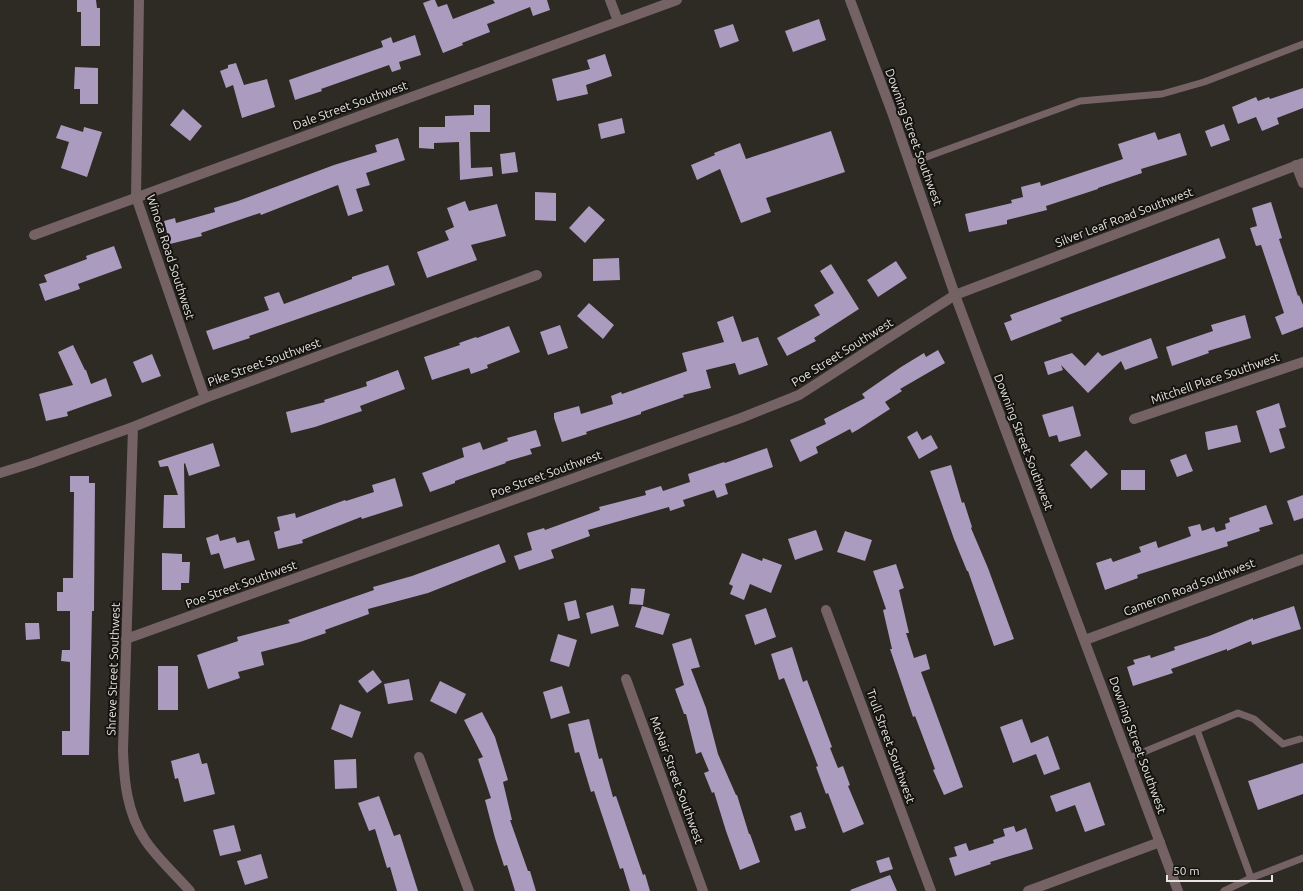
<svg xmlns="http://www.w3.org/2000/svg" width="1303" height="891" font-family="Ubuntu,sans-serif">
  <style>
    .building { fill: #ab9bbe }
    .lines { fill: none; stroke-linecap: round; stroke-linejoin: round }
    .service { stroke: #756265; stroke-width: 7 }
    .minor { stroke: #756265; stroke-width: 10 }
    .tertiary { stroke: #756265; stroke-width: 10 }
    .labels { text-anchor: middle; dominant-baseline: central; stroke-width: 4; stroke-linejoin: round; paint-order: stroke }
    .street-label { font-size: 12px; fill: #e8e5e1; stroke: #151310 }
  </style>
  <rect width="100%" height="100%" fill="#2e2a24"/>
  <path class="building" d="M 77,0 L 96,0 L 97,8 L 100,8 L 100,46 L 81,46 L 81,12 L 77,12 Z
    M 431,0 L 435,0 L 438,7 L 447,4 L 453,19 L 495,3 L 493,0 L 547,0 L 550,10 L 533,16 L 530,7 L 487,24 L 490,32 L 462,43 L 463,45 L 443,53 L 423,3 Z
    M 819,19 L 826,40 L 793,52 L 785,31 Z
    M 733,24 L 739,41 L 720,48 L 714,30 Z
    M 415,35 L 421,55 L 399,62 L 401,69 L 392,72 L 389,65 L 321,89 L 322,91 L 295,100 L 289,80 L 383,47 L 381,41 L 391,37 L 393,43 Z
    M 605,54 L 612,76 L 586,85 L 588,94 L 557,101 L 552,79 L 590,69 L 587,60 Z
    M 236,63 L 244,85 L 267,79 L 275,107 L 242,118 L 233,85 L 226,88 L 220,71 L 228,68 L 228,65 Z
    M 75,67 L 98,68 L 98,104 L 80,104 L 80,89 L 74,89 Z
    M 1303,88 L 1303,108 L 1277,118 L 1279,124 L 1262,131 L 1256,117 L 1238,124 L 1232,107 L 1256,97 L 1258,101 L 1269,97 L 1270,99 Z
    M 474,105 L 490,105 L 490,132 L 470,132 L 471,168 L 492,167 L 493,176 L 460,180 L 459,142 L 434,143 L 434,149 L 419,148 L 419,127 L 445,127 L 445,116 L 474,115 Z
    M 183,109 L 202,126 L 190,141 L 170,125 Z
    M 622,118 L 625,133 L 601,139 L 598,124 Z
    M 1224,124 L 1230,140 L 1211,147 L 1205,131 Z
    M 61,125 L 83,132 L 84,127 L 102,132 L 87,177 L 61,168 L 69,142 L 56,138 Z
    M 831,131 L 845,172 L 766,198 L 771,212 L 741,223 L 720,169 L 697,180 L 691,165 L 715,155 L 714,153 L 740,143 L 746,159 Z
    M 1155,132 L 1158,140 L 1180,133 L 1187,155 L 1141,169 L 1142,173 L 1098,188 L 1098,189 L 1046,206 L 1047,210 L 1007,220 L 1007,224 L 969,232 L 965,214 L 1012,203 L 1011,200 L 1023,197 L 1021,187 L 1040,182 L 1041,186 L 1123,159 L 1118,144 Z
    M 398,138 L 405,160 L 366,173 L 370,185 L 356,189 L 363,211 L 348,216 L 338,185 L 261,215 L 260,213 L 201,233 L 202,236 L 170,244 L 164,221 L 175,218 L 176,223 L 215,212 L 214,208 L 238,201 L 334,165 L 377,152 L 375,145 Z
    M 515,152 L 518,172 L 502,174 L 500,154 Z
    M 535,192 L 556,193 L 556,221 L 535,220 Z
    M 465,201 L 469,211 L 497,204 L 506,236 L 471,245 L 477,260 L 427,278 L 417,252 L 449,240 L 445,231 L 454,227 L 447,208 Z
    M 1271,202 L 1282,238 L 1279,239 L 1298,296 L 1299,295 L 1303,305 L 1303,327 L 1282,335 L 1275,317 L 1284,313 L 1261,245 L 1256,246 L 1250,228 L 1257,226 L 1252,208 Z
    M 589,206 L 605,220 L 585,243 L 569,228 Z
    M 1219,238 L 1226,258 L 1060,318 L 1062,321 L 1011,341 L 1004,323 L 1012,320 L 1010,315 Z
    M 114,246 L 122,268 L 78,284 L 80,289 L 45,301 L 39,284 L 47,282 L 44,275 L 87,259 L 86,256 Z
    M 619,258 L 620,280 L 593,281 L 593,259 Z
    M 896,261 L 907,278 L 878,297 L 867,280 Z
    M 831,264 L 859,309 L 814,338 L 816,341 L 787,356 L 777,338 L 820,315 L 814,305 L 834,293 L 820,271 Z
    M 388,265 L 395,285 L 249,336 L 250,338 L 213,350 L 206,331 L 269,310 L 264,297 L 279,292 L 284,304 L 352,279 L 352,277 Z
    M 589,303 L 614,325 L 603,339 L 577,316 Z
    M 1245,315 L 1251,338 L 1208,351 L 1209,353 L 1172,366 L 1166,347 L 1213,331 L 1211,325 Z
    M 733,316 L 742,342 L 758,337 L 768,365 L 739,375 L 735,363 L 706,370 L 711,388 L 683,395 L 684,397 L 641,412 L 641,414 L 586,432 L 587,434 L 562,442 L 554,418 L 554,413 L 579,406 L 581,414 L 613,404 L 611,396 L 621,392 L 622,394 L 687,371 L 682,353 L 724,342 L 717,322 Z
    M 560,325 L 568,348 L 548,355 L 540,332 Z
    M 509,326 L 520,352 L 487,365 L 488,368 L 471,374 L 469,368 L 432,380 L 424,357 L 460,345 L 459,343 L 476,337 L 477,338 Z
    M 1151,338 L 1158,358 L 1125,370 L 1121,361 L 1088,393 L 1061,365 L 1063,370 L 1048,375 L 1044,362 L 1072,353 L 1085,366 L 1098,352 L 1102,356 Z
    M 73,345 L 85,370 L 86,370 L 91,384 L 106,378 L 112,396 L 67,412 L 68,416 L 46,421 L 39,394 L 73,385 L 58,352 Z
    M 938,350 L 945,363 L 900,389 L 902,391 L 885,402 L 890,409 L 859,429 L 852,433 L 850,429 L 816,447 L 818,453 L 800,462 L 790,440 L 826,424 L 824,419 L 865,398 L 862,394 L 901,367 L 924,353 L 926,357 Z
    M 152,354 L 161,376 L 142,383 L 133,362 Z
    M 398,370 L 405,389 L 360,406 L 362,411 L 315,427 L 291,433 L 286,412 L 325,402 L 324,400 L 367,386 L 366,382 Z
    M 1279,403 L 1286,427 L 1279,429 L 1285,448 L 1270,453 L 1256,411 Z
    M 1073,406 L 1081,436 L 1059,442 L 1057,435 L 1049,437 L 1042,415 Z
    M 1237,425 L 1241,442 L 1208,450 L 1205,432 Z
    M 536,430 L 541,446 L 530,449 L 532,454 L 505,462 L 506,463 L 455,481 L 455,483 L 430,492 L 422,473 L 464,457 L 462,448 L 480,442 L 483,450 L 508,441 L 507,438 Z
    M 917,431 L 922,440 L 931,435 L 938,448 L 919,459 L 907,437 Z
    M 213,443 L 220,466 L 189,476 L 185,463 L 184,464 L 185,528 L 163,528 L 164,495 L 178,495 L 168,466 L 160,467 L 158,461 Z
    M 767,448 L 773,467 L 725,484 L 728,494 L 717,498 L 714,490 L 683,500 L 685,506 L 670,511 L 669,507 L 588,530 L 590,536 L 551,550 L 554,558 L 519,570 L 514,556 L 532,550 L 527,533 L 544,528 L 545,530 L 600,510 L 599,507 L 646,495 L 645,491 L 661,486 L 663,491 L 690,482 L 688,474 L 724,462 L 725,463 Z
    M 1086,450 L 1108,474 L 1091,489 L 1070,465 Z
    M 1186,454 L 1193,471 L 1177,477 L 1170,460 Z
    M 951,465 L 962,503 L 964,502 L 972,527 L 971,528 L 988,568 L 1014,639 L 994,646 L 968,571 L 967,571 L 954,539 L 930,471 Z
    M 1121,470 L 1145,470 L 1145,490 L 1121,490 Z
    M 70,476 L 89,476 L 89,483 L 95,483 L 94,611 L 92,611 L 89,755 L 62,755 L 62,731 L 70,731 L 70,662 L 61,661 L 62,650 L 70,650 L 70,611 L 57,611 L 57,592 L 63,592 L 63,578 L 73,578 L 74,492 L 70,492 Z
    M 395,478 L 403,506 L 362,519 L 361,517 L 302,540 L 303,543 L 278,549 L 274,532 L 280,530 L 277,517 L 295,513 L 296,518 L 345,500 L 346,501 L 374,492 L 372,485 Z
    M 1303,495 L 1303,518 L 1294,521 L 1287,501 Z
    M 1266,505 L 1273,524 L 1259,528 L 1260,531 L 1227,542 L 1228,546 L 1137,575 L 1138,578 L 1105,590 L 1096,563 L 1111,558 L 1113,562 L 1141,552 L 1139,547 L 1156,541 L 1158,548 L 1186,538 L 1191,536 L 1188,527 L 1200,524 L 1202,531 L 1214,527 L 1216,532 L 1226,529 L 1225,524 L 1230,522 L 1229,518 Z
    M 816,530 L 823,550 L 795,560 L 788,539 Z
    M 845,531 L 872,540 L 865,561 L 837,552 Z
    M 218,534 L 220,541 L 235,537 L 237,543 L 249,540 L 255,560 L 224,569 L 219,553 L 211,555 L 206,538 Z
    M 499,544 L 506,562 L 428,593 L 368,609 L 369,614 L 325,630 L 326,633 L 300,642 L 261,652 L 264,665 L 238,672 L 240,678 L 208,689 L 197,655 L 238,641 L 237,637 L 290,623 L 288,620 L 374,590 L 373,587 L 412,576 Z
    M 162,553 L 182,554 L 182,562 L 190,562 L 189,583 L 181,583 L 181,590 L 162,590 Z
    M 742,553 L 762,561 L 763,558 L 782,565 L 771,593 L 750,584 L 744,600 L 730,594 L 733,586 L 729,584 Z
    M 896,564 L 904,588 L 899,590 L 909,633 L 906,633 L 914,658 L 926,654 L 930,669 L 921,672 L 963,787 L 944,795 L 933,770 L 935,769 L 915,716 L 913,717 L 890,649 L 892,649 L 883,610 L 886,609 L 873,571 Z
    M 631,588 L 645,589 L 643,605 L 629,604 Z
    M 576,600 L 580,618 L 568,621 L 564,603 Z
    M 613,605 L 619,626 L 591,634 L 586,613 Z
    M 642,606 L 670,614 L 663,635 L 635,627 Z
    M 1294,606 L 1301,629 L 1252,645 L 1251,641 L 1227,651 L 1227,649 L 1171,669 L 1173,673 L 1133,686 L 1127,667 L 1135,664 L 1133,660 L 1150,655 L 1151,658 L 1175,650 L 1174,647 L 1209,636 L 1253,618 L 1253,620 Z
    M 766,608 L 776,637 L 755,645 L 745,615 Z
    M 25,623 L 39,623 L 40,639 L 26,640 Z
    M 558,634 L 577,640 L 569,667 L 550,661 Z
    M 691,638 L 700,667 L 691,669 L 706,708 L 718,754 L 736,795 L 737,795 L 749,834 L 750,834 L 760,862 L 740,870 L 726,831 L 714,792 L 712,793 L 704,773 L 709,771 L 701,752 L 696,754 L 686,714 L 684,714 L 675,689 L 684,685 L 672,644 Z
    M 792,647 L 803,682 L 807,680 L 832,747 L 830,748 L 838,768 L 843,766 L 850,785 L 848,786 L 864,824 L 843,833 L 828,793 L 826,794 L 816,767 L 818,766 L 784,678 L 779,680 L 771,654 Z
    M 158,666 L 178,666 L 178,710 L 158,710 Z
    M 373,670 L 382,682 L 367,693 L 358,681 Z
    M 409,679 L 413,700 L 388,704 L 384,684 Z
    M 440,681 L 466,694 L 456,714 L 430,701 Z
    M 562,686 L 570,713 L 551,719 L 543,692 Z
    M 340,704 L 361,712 L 352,738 L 331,729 Z
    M 482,712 L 495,737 L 508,780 L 503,782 L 512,820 L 510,820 L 528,871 L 530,871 L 536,891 L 515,891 L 507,865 L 504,866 L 495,838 L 485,800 L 491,798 L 478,759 L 483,757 L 464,720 Z
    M 589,719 L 599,759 L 602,758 L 613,797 L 616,796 L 643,875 L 645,874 L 650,891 L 630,891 L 623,868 L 620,869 L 594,791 L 591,792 L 579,752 L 575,753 L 568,724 Z
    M 1022,719 L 1031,743 L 1048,736 L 1060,769 L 1044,775 L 1036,754 L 1013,763 L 1000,727 Z
    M 199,753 L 202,764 L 207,763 L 215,794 L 184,802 L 178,778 L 175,779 L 171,761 Z
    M 356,759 L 357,788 L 335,789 L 334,760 Z
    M 1303,763 L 1303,794 L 1258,810 L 1248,781 Z
    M 1090,782 L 1105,825 L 1085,832 L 1075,805 L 1056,812 L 1050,796 Z
    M 379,796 L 394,836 L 400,834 L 418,891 L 397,891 L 390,867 L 387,868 L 375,829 L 369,831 L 358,803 Z
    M 801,812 L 806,828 L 795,831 L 790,816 Z
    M 234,825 L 241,851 L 220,856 L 213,830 Z
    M 1014,826 L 1016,832 L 1026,828 L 1033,849 L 990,862 L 991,864 L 955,876 L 949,858 L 957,856 L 954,847 L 966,843 L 969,851 L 994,843 L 993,840 L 1005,836 L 1003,829 Z
    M 261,854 L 268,878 L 245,885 L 237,861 Z
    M 889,857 L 893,869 L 880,873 L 876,861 Z
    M 890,875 L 897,891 L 851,891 L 850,890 Z"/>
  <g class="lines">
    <path class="service" d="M 910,163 L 1080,101 L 1162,94 L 1204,82 L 1303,44
      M 1197,730 L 1251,878 L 1224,891
      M 1129,758 L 1238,713 L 1254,719 L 1283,744 L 1300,739
      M 1251,878 L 1303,858"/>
    <path class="minor" d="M 139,0 L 136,197 L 205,398
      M 610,0 L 618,21
      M 1296,165 L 1303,183
      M 34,235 L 677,0
      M 1134,419 L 1303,362
      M 133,427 L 123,750 C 124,781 127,813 145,840 C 157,858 175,874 190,891
      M 0,473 L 32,463 L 133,427 L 205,398 L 537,275
      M 826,610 L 931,891
      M 126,639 L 741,418 L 799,395 L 955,295 L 1303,163
      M 1085,640 L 1303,559
      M 626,679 L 703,891
      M 419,757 L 469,891
      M 1028,891 L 1160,842"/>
    <path class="tertiary" d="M 850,0 L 893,115 L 955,295 L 1178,891"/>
  </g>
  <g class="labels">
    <g class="street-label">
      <text transform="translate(350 105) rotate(-20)">Dale Street Southwest</text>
      <text transform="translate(914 137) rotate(70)">Downing Street Southwest</text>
      <text transform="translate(1124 217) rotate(-21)">Silver Leaf Road Southwest</text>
      <text transform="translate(171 257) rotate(72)">Winoca Road Southwest</text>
      <text transform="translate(842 352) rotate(-32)">Poe Street Southwest</text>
      <text transform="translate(264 362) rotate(-20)">Pike Street Southwest</text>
      <text transform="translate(1215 378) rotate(-19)">Mitchell Place Southwest</text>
      <text transform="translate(1024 442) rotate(69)">Downing Street Southwest</text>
      <text transform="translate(546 474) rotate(-20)">Poe Street Southwest</text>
      <text transform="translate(241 584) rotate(-20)">Poe Street Southwest</text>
      <text transform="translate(1189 587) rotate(-21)">Cameron Road Southwest</text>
      <text transform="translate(113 669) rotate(-88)">Shreve Street Southwest</text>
      <text transform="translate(1138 745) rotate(70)">Downing Street Southwest</text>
      <text transform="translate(891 746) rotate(70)">Trull Street Southwest</text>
      <text transform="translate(677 780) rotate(70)">McNair Street Southwest</text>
    </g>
  </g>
  <path d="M1167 875v6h105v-6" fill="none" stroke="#e8e5e1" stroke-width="2"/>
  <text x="1173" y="875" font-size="12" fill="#e8e5e1" stroke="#151310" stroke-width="3" paint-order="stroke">50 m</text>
</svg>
